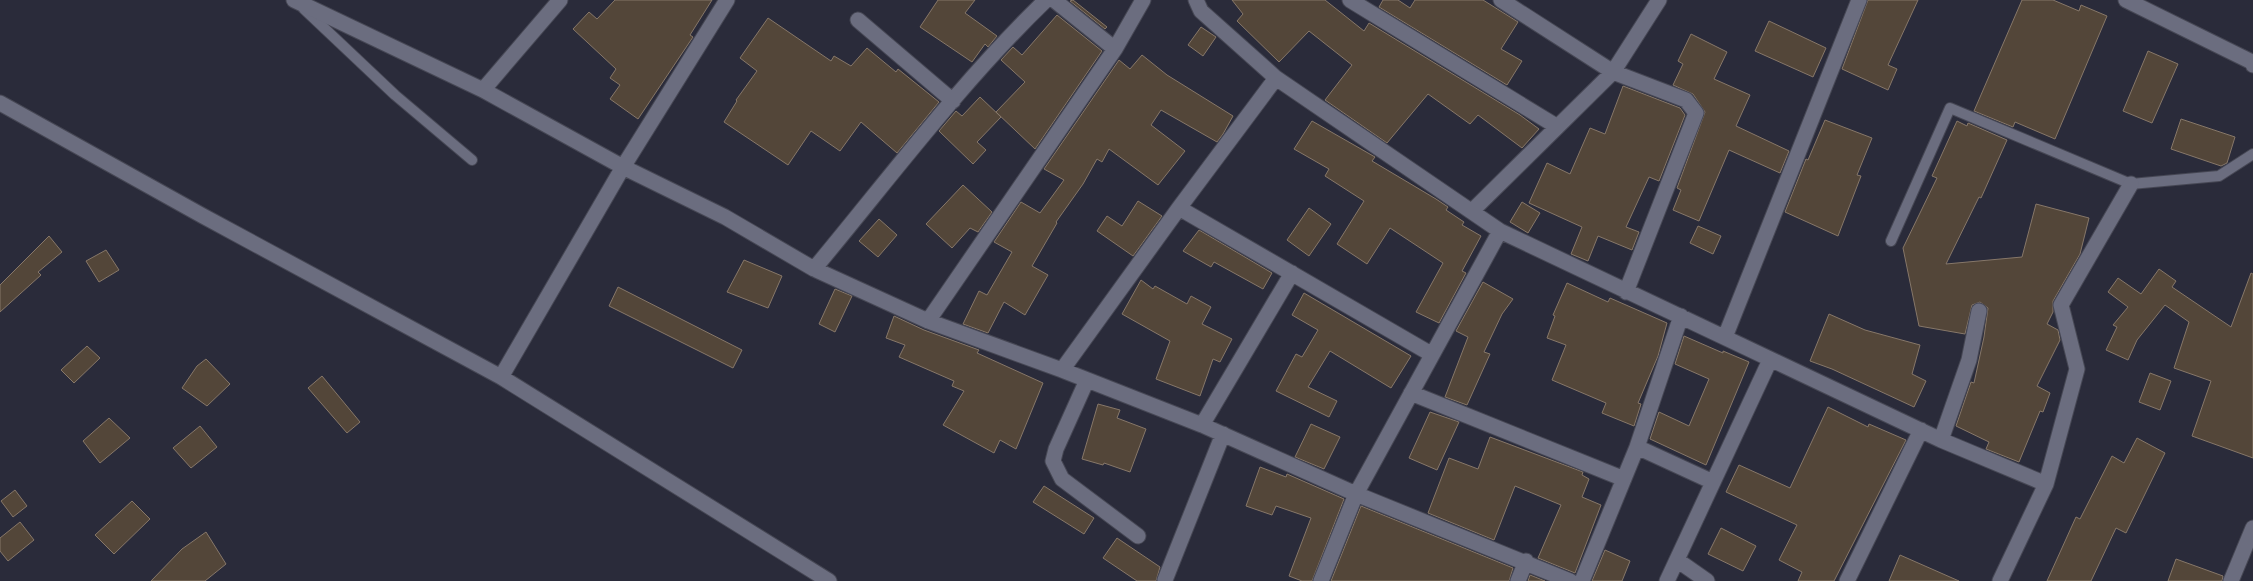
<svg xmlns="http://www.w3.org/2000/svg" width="2253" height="581" font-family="'IBM Plex Sans',sans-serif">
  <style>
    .building { fill: #534639; stroke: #867769 }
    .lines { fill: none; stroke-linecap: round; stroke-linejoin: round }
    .lane-casing { stroke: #464754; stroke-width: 12 }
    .street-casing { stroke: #464754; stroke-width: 17 }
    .lane { stroke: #6b6d7f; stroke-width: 10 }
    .street { stroke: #6b6d7f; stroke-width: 15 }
  </style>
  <rect width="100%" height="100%" fill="#2a2b3a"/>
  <path class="building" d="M 615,0 L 712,0 L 690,35 L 693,37 L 638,119 L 610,99 L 620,85 L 610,78 L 616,69 L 573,29 L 589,12 L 597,19 Z
    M 938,0 L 975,0 L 965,13 L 997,36 L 988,47 L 985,44 L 972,62 L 920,27 Z
    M 1073,0 L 1107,27 L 1105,29 L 1070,1 Z
    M 1232,0 L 1325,0 L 1364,31 L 1369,23 L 1520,115 L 1539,129 L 1522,148 L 1478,115 L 1470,124 L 1428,94 L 1387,143 L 1325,100 L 1352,65 L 1309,31 L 1279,62 L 1237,21 L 1243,14 Z
    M 1383,0 L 1398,0 L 1410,8 L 1415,0 L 1483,0 L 1518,22 L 1501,49 L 1522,61 L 1507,85 L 1379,7 Z
    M 1868,0 L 1918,0 L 1888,65 L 1897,69 L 1888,90 L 1842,69 Z
    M 2022,0 L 2053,0 L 2079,11 L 2081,5 L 2107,16 L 2055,139 L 2015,122 L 2013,127 L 1974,111 Z
    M 1057,15 L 1102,51 L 1035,149 L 996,112 L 1025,82 L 1001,60 L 1013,47 L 1022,55 Z
    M 768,18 L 831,61 L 834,56 L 851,66 L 867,48 L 896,72 L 898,69 L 939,102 L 897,153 L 861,122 L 840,151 L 811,131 L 788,165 L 724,122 L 737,101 L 736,100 L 757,71 L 740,58 Z
    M 1769,21 L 1826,48 L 1813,77 L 1755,51 Z
    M 1201,27 L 1216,37 L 1203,56 L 1188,45 Z
    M 1691,34 L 1727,52 L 1714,79 L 1750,95 L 1736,126 L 1789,151 L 1780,173 L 1729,150 L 1699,221 L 1673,210 L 1681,190 L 1677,188 L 1705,112 L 1693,94 L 1673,85 L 1683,64 L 1678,61 Z
    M 2148,51 L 2178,64 L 2152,123 L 2123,111 Z
    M 1142,55 L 1167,75 L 1233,116 L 1223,134 L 1217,142 L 1161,110 L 1151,125 L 1185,151 L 1158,185 L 1109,149 L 1102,162 L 1097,159 L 1083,184 L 1056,222 L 1057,223 L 1032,266 L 1048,275 L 1025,315 L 1004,302 L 988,333 L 963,324 L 979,291 L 987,295 L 1012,252 L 994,242 L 1021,202 L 1040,213 L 1064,180 L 1044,169 L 1119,60 L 1130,69 Z
    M 1623,86 L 1680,108 L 1685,115 L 1659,181 L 1649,177 L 1626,227 L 1639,232 L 1632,250 L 1598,236 L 1588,261 L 1571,254 L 1582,227 L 1529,203 L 1547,163 L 1570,174 L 1590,128 L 1605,134 Z
    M 980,97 L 1001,117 L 977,142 L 986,150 L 973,164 L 939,131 L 956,111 L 962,116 Z
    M 2181,119 L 2235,137 L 2227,163 L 2221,166 L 2171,149 Z
    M 1825,120 L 1872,138 L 1857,175 L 1861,176 L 1838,236 L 1785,212 L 1806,159 L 1808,160 Z
    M 1312,121 L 1375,157 L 1372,161 L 1436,199 L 1448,207 L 1446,210 L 1464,222 L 1462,225 L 1481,236 L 1462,271 L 1466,273 L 1439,323 L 1416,312 L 1443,263 L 1390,228 L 1367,264 L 1337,244 L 1364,201 L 1325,176 L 1329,169 L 1294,149 Z
    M 1957,121 L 1967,126 L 1968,123 L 2007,140 L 1981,198 L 1979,197 L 1946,264 L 2022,257 L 2036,204 L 2089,218 L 2080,254 L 2053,301 L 2053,312 L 2047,324 L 2058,330 L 2060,340 L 2037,386 L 2050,393 L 2043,412 L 2040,411 L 2019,462 L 1986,449 L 1989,442 L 1956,426 L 1971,382 L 1974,383 L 1984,337 L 1988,308 L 1980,302 L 1972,305 L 1965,334 L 1919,326 L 1903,248 L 1937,178 L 1932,176 Z
    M 963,185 L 992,212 L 978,232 L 970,228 L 952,248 L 926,224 Z
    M 1138,201 L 1162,216 L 1133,256 L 1097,231 L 1107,216 L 1122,226 Z
    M 1522,202 L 1540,213 L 1528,233 L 1510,222 Z
    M 1309,208 L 1331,224 L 1309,256 L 1287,240 Z
    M 879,219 L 897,235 L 878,257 L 859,241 Z
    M 1698,226 L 1721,236 L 1713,254 L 1690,243 Z
    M 1199,230 L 1272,273 L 1263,289 L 1214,262 L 1211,267 L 1183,251 Z
    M 49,236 L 62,252 L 38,272 L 41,275 L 0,312 L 0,285 Z
    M 106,250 L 119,270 L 99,282 L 86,261 Z
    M 744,260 L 782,276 L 768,308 L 727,292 Z
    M 2159,269 L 2176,281 L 2172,287 L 2231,327 L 2251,273 L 2253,274 L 2253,458 L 2192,436 L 2211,381 L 2174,368 L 2189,322 L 2165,305 L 2137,340 L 2128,360 L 2106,350 L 2117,327 L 2113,325 L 2128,307 L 2108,292 L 2118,278 L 2141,294 Z
    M 1141,280 L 1153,289 L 1155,286 L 1187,304 L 1191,296 L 1211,307 L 1202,324 L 1232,339 L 1220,362 L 1213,359 L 1200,396 L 1156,379 L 1170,341 L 1122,314 Z
    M 1483,282 L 1513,299 L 1502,314 L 1484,352 L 1490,354 L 1467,405 L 1445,397 L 1468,337 L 1456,331 Z
    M 1567,283 L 1608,302 L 1610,298 L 1667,323 L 1658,356 L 1638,403 L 1641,404 L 1634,426 L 1602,413 L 1606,403 L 1552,380 L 1566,345 L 1547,338 L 1555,316 L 1553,315 Z
    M 618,287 L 742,350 L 733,368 L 609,306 Z
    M 835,289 L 852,296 L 835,332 L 819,324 Z
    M 1304,293 L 1411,356 L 1391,388 L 1330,351 L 1308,387 L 1337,401 L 1329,417 L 1276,391 L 1296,354 L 1302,357 L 1318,330 L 1292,315 Z
    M 1829,314 L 1865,330 L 1920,345 L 1912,374 L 1926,381 L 1914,407 L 1832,369 L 1810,361 Z
    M 894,316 L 924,330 L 979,350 L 977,353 L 1043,383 L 1016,449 L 1000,440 L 994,453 L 943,425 L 964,391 L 952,386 L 954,381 L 899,357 L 905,345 L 886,338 Z
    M 1684,336 L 1723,353 L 1723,351 L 1749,362 L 1706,465 L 1650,439 L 1659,412 L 1689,426 L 1709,379 L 1675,364 Z
    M 87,346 L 100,358 L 74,383 L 61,370 Z
    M 206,359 L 230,384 L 207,406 L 182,388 L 197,366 Z
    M 2150,373 L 2171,381 L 2160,410 L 2139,402 Z
    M 322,376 L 360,422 L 347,433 L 308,388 Z
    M 1098,404 L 1120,410 L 1117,418 L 1146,429 L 1130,472 L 1104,463 L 1103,465 L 1082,459 Z
    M 1828,407 L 1868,427 L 1869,424 L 1906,440 L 1834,581 L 1798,581 L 1802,572 L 1779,560 L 1797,525 L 1726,492 L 1739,465 L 1790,488 Z
    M 1430,412 L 1459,422 L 1437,470 L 1409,458 Z
    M 109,418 L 130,438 L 100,463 L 83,441 Z
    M 1311,424 L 1340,437 L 1324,469 L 1295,457 Z
    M 200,426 L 217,447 L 191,468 L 173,448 Z
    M 1490,437 L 1583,472 L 1582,475 L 1589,479 L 1582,497 L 1601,505 L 1575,573 L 1538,558 L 1561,505 L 1515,486 L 1494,540 L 1428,513 L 1449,458 L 1478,469 Z
    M 2137,438 L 2165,453 L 2126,533 L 2116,528 L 2091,581 L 2047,581 L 2076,517 L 2080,519 L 2112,456 L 2124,463 Z
    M 1260,467 L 1286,477 L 1287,474 L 1344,499 L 1312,581 L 1302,581 L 1289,576 L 1311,518 L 1276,506 L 1272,515 L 1246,506 Z
    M 1044,486 L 1094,518 L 1084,534 L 1033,502 Z
    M 15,490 L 27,506 L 13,517 L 1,501 Z
    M 132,501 L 150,519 L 114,554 L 95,535 Z
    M 1361,506 L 1513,568 L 1509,581 L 1331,581 Z
    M 20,522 L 34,540 L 8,561 L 0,551 L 0,538 Z
    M 1721,528 L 1756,546 L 1743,571 L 1708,554 Z
    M 206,532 L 226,564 L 205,581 L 151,581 L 182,549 Z
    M 1117,538 L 1160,567 L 1156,581 L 1137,581 L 1103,558 Z
    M 1605,550 L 1630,561 L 1622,581 L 1592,581 Z
    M 1900,555 L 1959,581 L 1889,581 Z
    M 2176,559 L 2223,576 L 2222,581 L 2168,581 Z
    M 1530,575 L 1545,581 L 1528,581 Z"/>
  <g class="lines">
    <defs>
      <path id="lane" d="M 304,9 L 395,95 L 472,160
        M 1891,241 L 1950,108 L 2131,184 L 2219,176 L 2253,154"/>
      <path id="street" d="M 294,0 L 483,90 L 623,167 L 725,217 L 814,269 L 928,321 L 1062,370 L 1202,425 L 1356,494 L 1570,581
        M 1054,0 L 1115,49
        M 1196,0 L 1201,11 L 1276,78 L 1500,231 L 1941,440 L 2046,484 L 2000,581
        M 1350,0 L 1556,126
        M 1501,0 L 1613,72 L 1686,100 L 1696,113 L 1626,292
        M 2126,0 L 2252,62 L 2253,65
        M 858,20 L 953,101
        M 483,90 L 560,0
        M 0,103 L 203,216 L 501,377 L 829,581
        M 1179,208 L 1431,354
        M 1472,211 L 1613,72 L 1659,0
        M 814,269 C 889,179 961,82 1046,0
        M 928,321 L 1115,49 L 1143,0
        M 1725,337 L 1859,0
        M 1062,370 L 1179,208 L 1276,78
        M 501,377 L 623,167 L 727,0
        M 1087,380 L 1056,449 L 1053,461 L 1062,479 L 1138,536
        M 1411,393 L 1624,479
        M 1202,425 L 1292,273
        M 1941,440 L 1969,360 L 1979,311
        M 1637,447 L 1713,482
        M 2046,484 L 2077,369 L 2061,305 L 2131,184
        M 1677,560 L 1707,581
        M 1165,580 L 1223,434
        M 1321,581 L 1356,494 L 1500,231
        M 1518,581 L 1526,561
        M 1582,581 L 1637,447 L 1681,316
        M 1667,581 L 1770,360
        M 1847,581 L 1921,430
        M 2231,581 L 2253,528"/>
    </defs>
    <use href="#lane" class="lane-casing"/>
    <use href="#street" class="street-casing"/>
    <use href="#lane" class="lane"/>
    <use href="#street" class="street"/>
  </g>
</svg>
